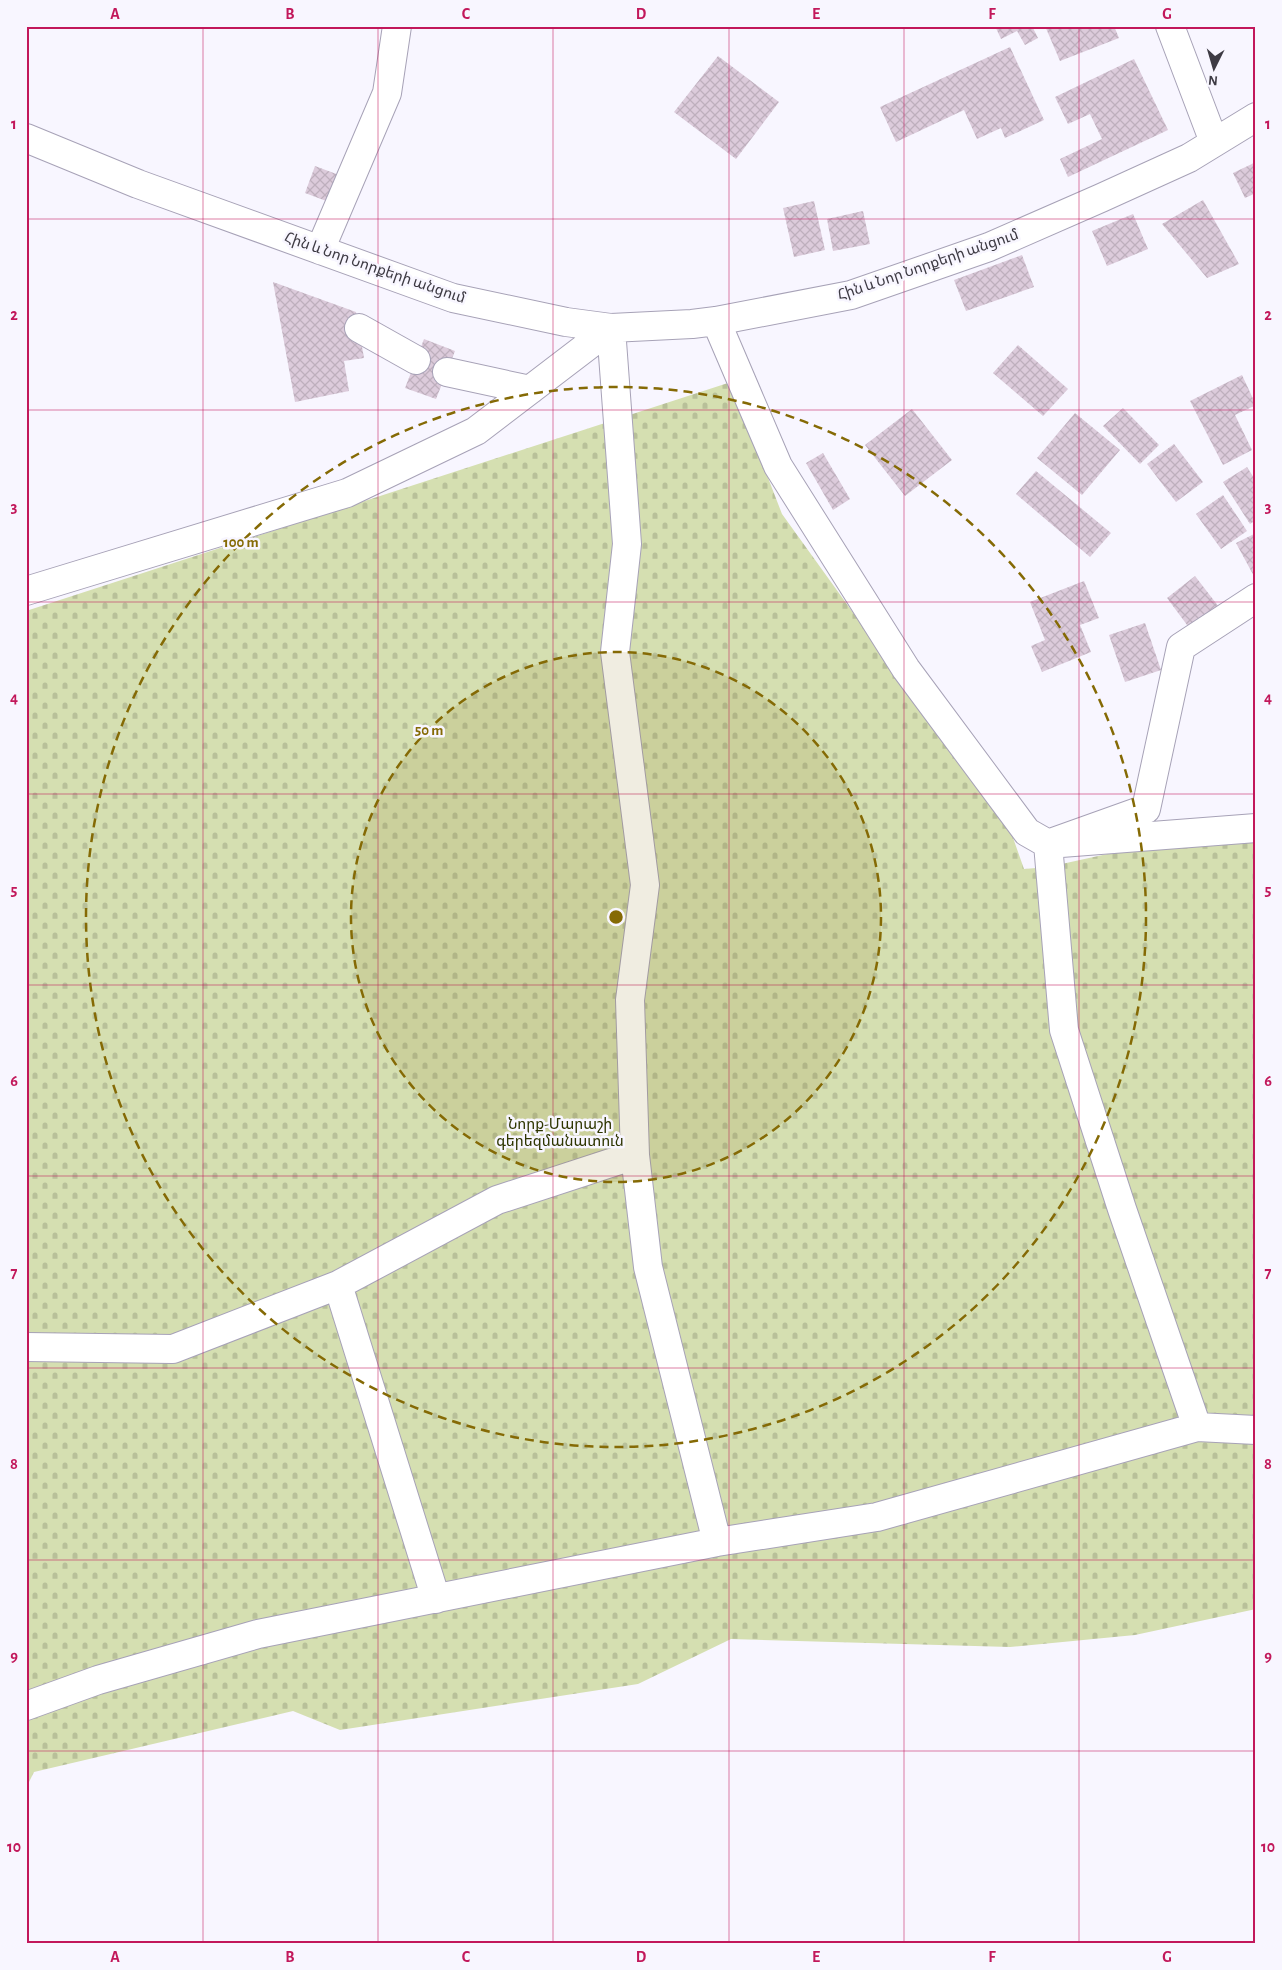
<svg xmlns="http://www.w3.org/2000/svg" width="1282" height="1970" font-family="'Alegreya Sans','Noto Sans Armenian',sans-serif">
  <style>
    .cemetery { fill: url(#cemetery-stones) }
    .building { fill: url(#building-cross-hatch) }
    .lines { fill: none; stroke-linecap: round; stroke-linejoin: round }
    .minor-casing { stroke: #a7a2b7; stroke-width: 30 }
    .minor { stroke: #fff; stroke-width: 28 }
    .grid { fill: none; stroke: #c2185b; stroke-width: 1; stroke-opacity: 0.55 }
    .ring { fill: none; stroke: #856a05; stroke-width: 2.5; stroke-dasharray: 9 6 }
    .labels { text-anchor: middle; dominant-baseline: central; stroke-width: 5; stroke-linejoin: round; paint-order: stroke }
    .street-label { font-size: 15px; fill: #3e3b44; stroke: #f8f6ff }
    .park-label { font-size: 15px; fill: #2e3500; stroke: #f8f6ff }
    .centre { fill: #856a05; stroke: #f8f6ff; stroke-width: 2.5 }
    .ring-label { font-size: 15px; text-anchor: middle; font-weight: bold; fill: #856a05; stroke: #f8f6ff; stroke-width: 5; stroke-linejoin: round; paint-order: stroke }
    .neatline { fill: none; stroke: #c2185b; stroke-width: 2 }
    .grid-label { font-size: 16px; text-anchor: middle; font-weight: bold; fill: #c2185b }
  </style>
  <defs>
    <pattern id="cemetery-stones" width="16" height="16" patternUnits="userSpaceOnUse" patternTransform="scale(1.25)"><rect width="16" height="16" fill="#d5dfb1"/><path d="M2 7V4a2 2 0 0 1 4 0v3zM10 15v-3a2 2 0 0 1 4 0v3z" fill="#b8c099"/></pattern>
    <pattern id="building-cross-hatch" width="8" height="8" patternUnits="userSpaceOnUse" patternTransform="scale(1.25)"><rect width="8" height="8" fill="#dccbdb"/><path d="M0 0l8 8M0 8l8-8" fill="none" stroke="#beafbd"/></pattern>
  </defs>
  <rect width="100%" height="100%" fill="#f8f6ff"/>
  <path class="cemetery" d="M 731,382 L 782,514 L 1011,832 L 1024,869 L 1048,867 L 1162,842 L 1256,838 L 1256,1609 L 1135,1635 L 1010,1647 L 731,1639 L 638,1684 L 340,1730 L 293,1711 L 34,1772 L 26,1788 L 26,611 Z"/>
  <path class="building" d="M 995,26 L 1032,26 L 1038,38 L 1025,45 L 1017,31 L 1001,39 Z
    M 1045,26 L 1114,26 L 1119,38 L 1060,61 Z
    M 1010,47 L 1044,120 L 1005,138 L 1001,128 L 977,139 L 964,110 L 896,142 L 880,107 Z
    M 718,56 L 779,102 L 736,159 L 674,112 Z
    M 1134,59 L 1168,130 L 1068,177 L 1060,159 L 1102,139 L 1090,114 L 1068,124 L 1055,97 Z
    M 1256,162 L 1256,193 L 1245,198 L 1233,173 Z
    M 315,166 L 339,175 L 329,202 L 305,193 Z
    M 1203,200 L 1239,264 L 1207,278 L 1162,224 Z
    M 814,201 L 825,250 L 794,257 L 783,208 Z
    M 863,211 L 870,244 L 833,251 L 827,219 Z
    M 1133,214 L 1148,249 L 1107,266 L 1092,231 Z
    M 1022,255 L 1034,287 L 966,311 L 954,280 Z
    M 273,282 L 356,312 L 364,358 L 344,361 L 349,391 L 295,402 Z
    M 424,339 L 455,351 L 436,399 L 405,388 Z
    M 1018,345 L 1068,389 L 1043,416 L 993,373 Z
    M 1242,375 L 1256,405 L 1235,415 L 1252,450 L 1223,465 L 1190,401 Z
    M 1123,408 L 1159,445 L 1140,464 L 1103,426 Z
    M 912,409 L 952,460 L 905,496 L 865,445 Z
    M 1075,413 L 1120,450 L 1082,495 L 1037,458 Z
    M 1174,444 L 1203,482 L 1176,502 L 1147,464 Z
    M 823,453 L 850,499 L 833,510 L 806,463 Z
    M 1247,467 L 1256,481 L 1256,520 L 1250,524 L 1223,482 Z
    M 1036,471 L 1111,533 L 1090,557 L 1016,494 Z
    M 1223,495 L 1247,531 L 1221,549 L 1196,514 Z
    M 1256,533 L 1256,580 L 1236,543 Z
    M 1195,576 L 1219,607 L 1190,629 L 1167,598 Z
    M 1084,581 L 1099,618 L 1080,625 L 1091,652 L 1042,672 L 1031,646 L 1045,640 L 1030,602 Z
    M 1145,623 L 1161,670 L 1125,682 L 1109,635 Z"/>
  <g class="lines">
    <defs>
      <path id="minor" d="M 1170,26 L 1214,142
        M 26,138 L 138,184 L 453,298 L 566,322 L 611,328 L 692,324 L 716,321 L 851,295 L 989,247 L 1101,198 L 1189,158 L 1256,117
        M 320,250 L 387,93 L 397,26
        M 716,321 L 778,466 L 906,669 L 1027,832 L 1048,844 L 1256,828
        M 359,328 L 416,360
        M 611,328 L 627,544 L 615,652 L 645,885 L 630,1000 L 635,1155 L 648,1267 L 717,1542
        M 447,372 L 530,390
        M 26,591 L 347,493 L 476,431 L 611,328
        M 338,1285 L 436,1599
        M 26,1347 L 173,1349 L 338,1285 L 497,1200 L 635,1155
        M 1197,1427 L 1122,1209 L 1064,1030 L 1048,844 L 1146,809 L 1181,647 L 1256,598
        M 26,1706 L 98,1680 L 258,1634 L 717,1542 L 877,1517 L 1197,1427 L 1256,1430"/>
    </defs>
    <use href="#minor" class="minor-casing"/>
    <use href="#minor" class="minor"/>
  </g>
  <path class="grid" d="M 203,26 L 203,1944M 378,26 L 378,1944M 553,26 L 553,1944M 729,26 L 729,1944M 904,26 L 904,1944M 1079,26 L 1079,1944M 26,219 L 1256,219M 26,410 L 1256,410M 26,602 L 1256,602M 26,794 L 1256,794M 26,985 L 1256,985M 26,1176 L 1256,1176M 26,1368 L 1256,1368M 26,1560 L 1256,1560M 26,1751 L 1256,1751"/>
  <circle cx="616" cy="917" r="265" fill="#856a05" fill-opacity=".12"/>
  <g class="ring">
    <circle cx="616" cy="917" r="265"/>
    <circle cx="616" cy="917" r="530"/>
  </g>
  <g class="labels">
    <g class="street-label">
      <text transform="translate(928 265) rotate(-19)">Հին և Նոր Նորքերի անցում</text>
      <text transform="translate(375 268) rotate(19)">Հին և Նոր Նորքերի անցում</text>
    </g>
    <g class="park-label">
      <text x="560" y="1124">Նորք-Մարաշի<tspan x="560" dy="17">գերեզմանատուն</tspan></text>
    </g>
  </g>
  <circle cx="616" cy="917" r="8" class="centre"/>
  <g class="ring-label">
    <text x="241" y="547">100 m</text>
    <text x="429" y="735">50 m</text>
  </g>
  <rect width="1282" height="1970" fill="none" stroke="#f8f6ff" stroke-width="55"/>
  <g transform="translate(1214 68) rotate(185)" stroke="#f8f6ff" stroke-width="4" paint-order="stroke">
  <path d="M0-4L9 19L0 12L-9 19Z" fill="#3e3b44"/>
  <text y="-8" font-size="14" font-weight="bold" text-anchor="middle" fill="#3e3b44">N</text>
  </g>
  <rect x="28" y="28" width="1226" height="1914" class="neatline"/>
  <g class="grid-label">
    <text x="115" y="19">A</text>
    <text x="290" y="19">B</text>
    <text x="466" y="19">C</text>
    <text x="641" y="19">D</text>
    <text x="816" y="19">E</text>
    <text x="992" y="19">F</text>
    <text x="1167" y="19">G</text>
    <text x="14" y="129">1</text>
    <text x="1268" y="129">1</text>
    <text x="14" y="320">2</text>
    <text x="1268" y="320">2</text>
    <text x="14" y="512">3</text>
    <text x="1268" y="512">3</text>
    <text x="14" y="703">4</text>
    <text x="1268" y="703">4</text>
    <text x="14" y="895">5</text>
    <text x="1268" y="895">5</text>
    <text x="14" y="1086">6</text>
    <text x="1268" y="1086">6</text>
    <text x="14" y="1278">7</text>
    <text x="1268" y="1278">7</text>
    <text x="14" y="1469">8</text>
    <text x="1268" y="1469">8</text>
    <text x="14" y="1661">9</text>
    <text x="1268" y="1661">9</text>
    <text x="14" y="1852">10</text>
    <text x="1268" y="1852">10</text>
    <text x="115" y="1962">A</text>
    <text x="290" y="1962">B</text>
    <text x="466" y="1962">C</text>
    <text x="641" y="1962">D</text>
    <text x="816" y="1962">E</text>
    <text x="992" y="1962">F</text>
    <text x="1167" y="1962">G</text>
  </g>
</svg>
